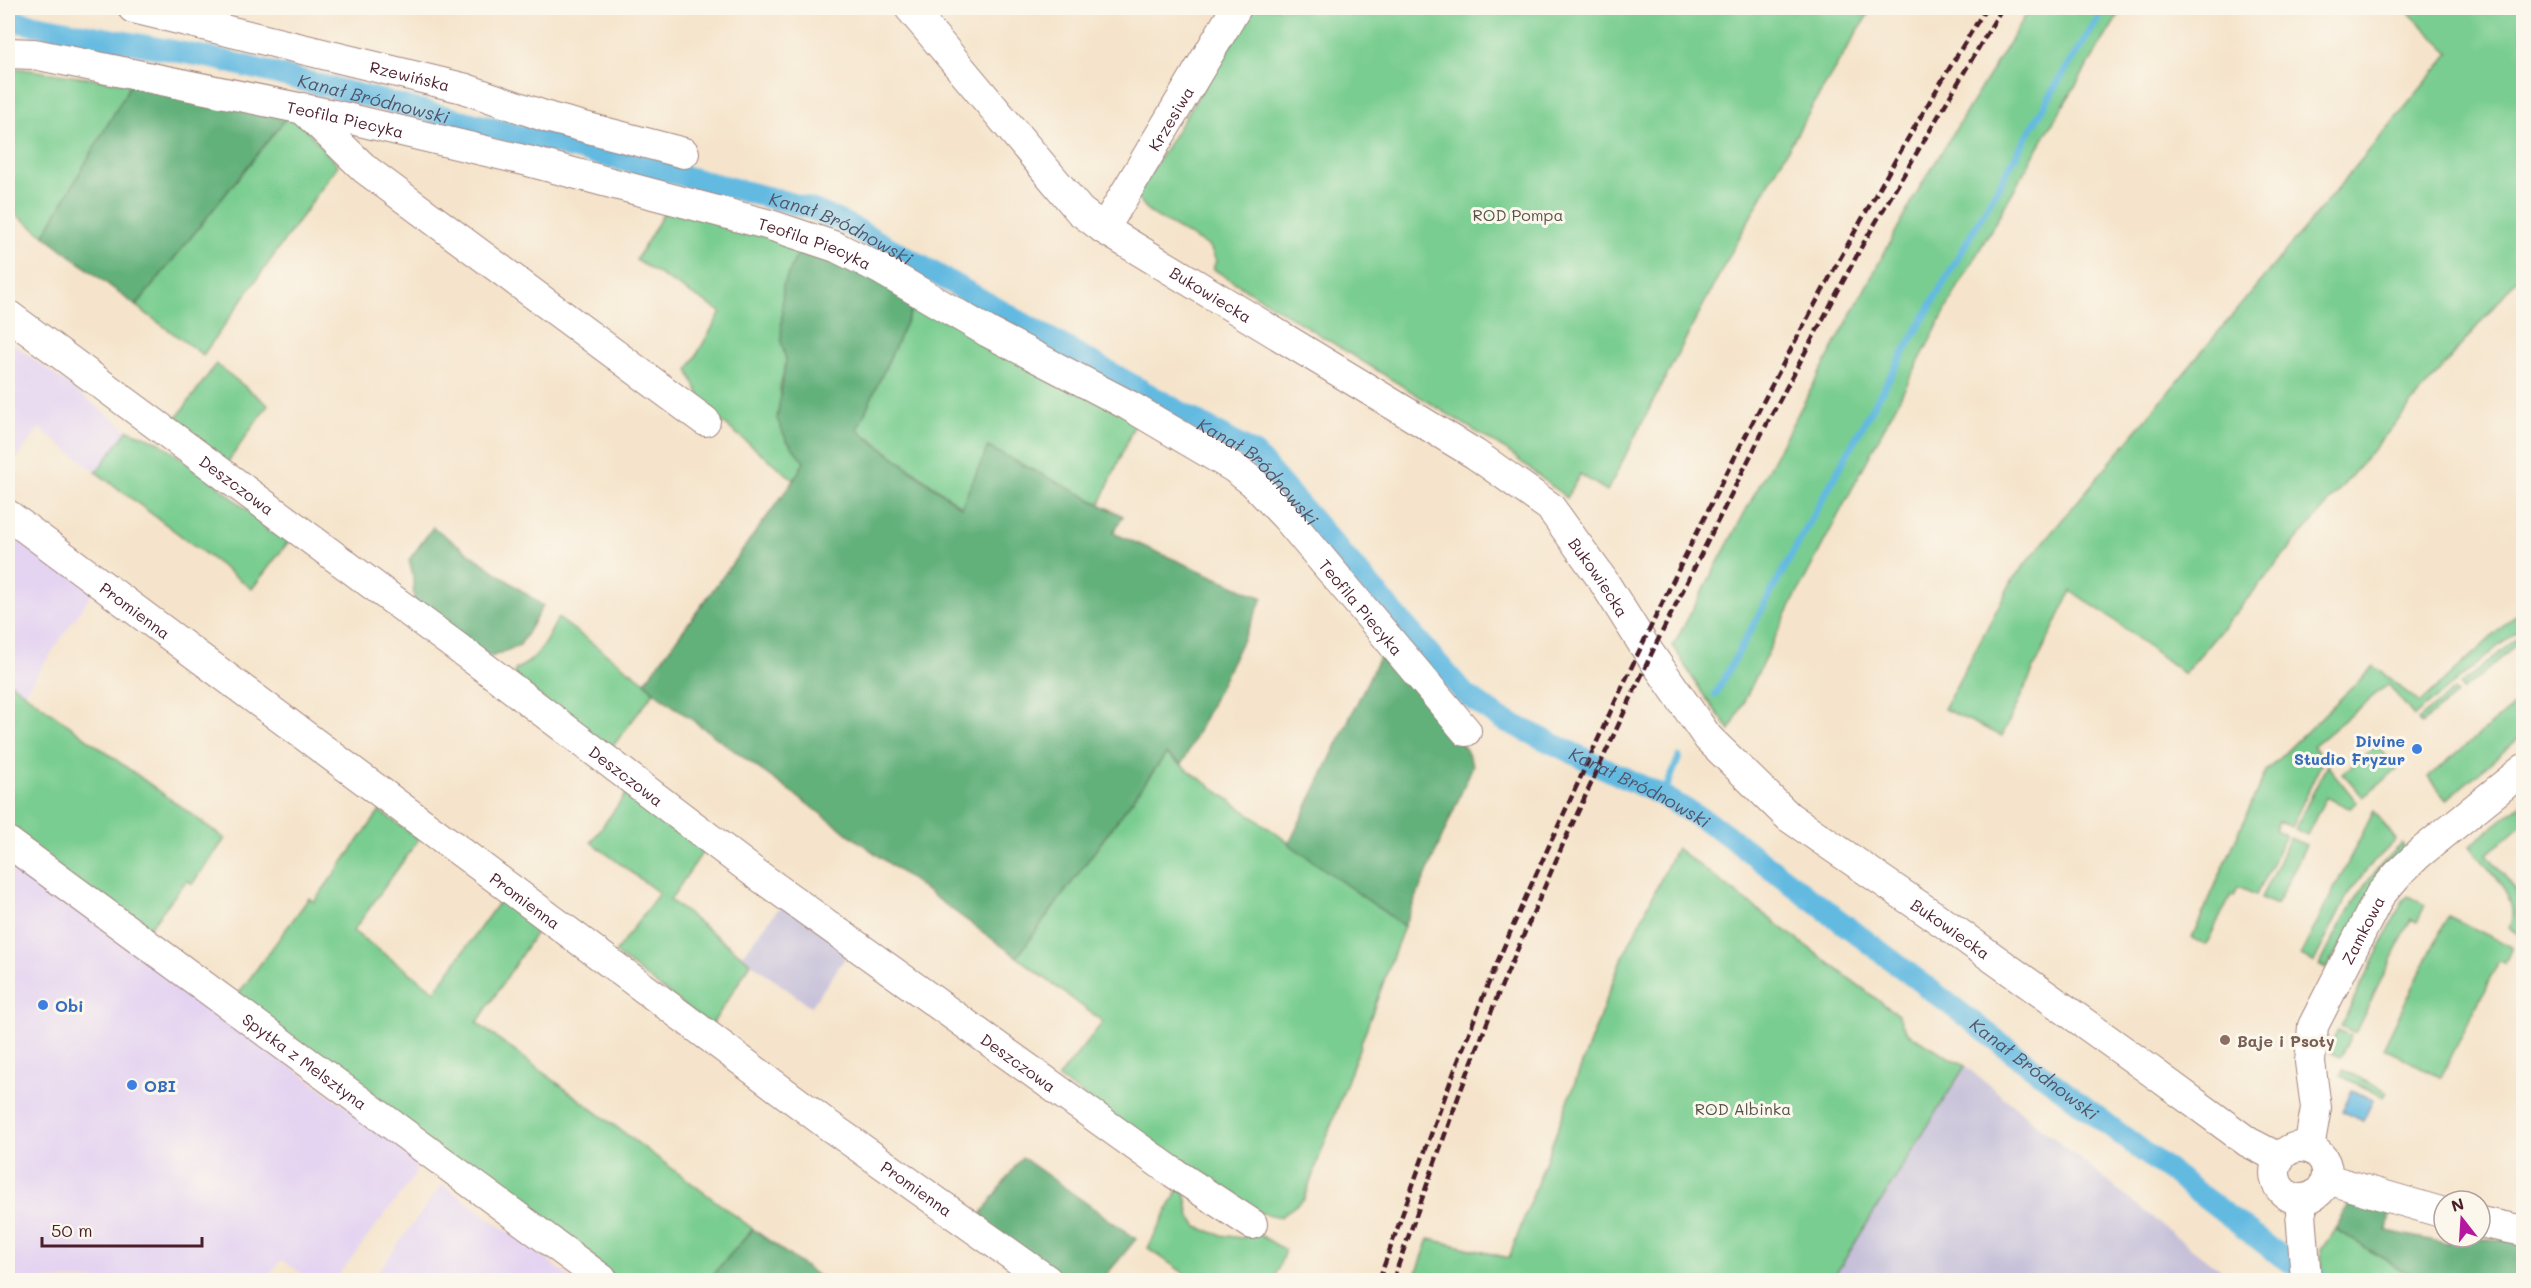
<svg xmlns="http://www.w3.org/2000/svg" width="2531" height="1288" font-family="Mali,sans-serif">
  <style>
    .built { fill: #e4d3f1 }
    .industrial { fill: #c6c0d9 }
    .green { fill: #79cd90; stroke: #62765e; stroke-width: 1.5 }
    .forest { fill: #62b07a; stroke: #566852; stroke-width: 1.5 }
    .water { fill: #64bae1; stroke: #576c86; stroke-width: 1.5 }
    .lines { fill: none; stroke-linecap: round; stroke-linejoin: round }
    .stream { stroke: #64bae1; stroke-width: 7 }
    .canal { stroke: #64bae1; stroke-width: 22 }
    .minor-casing { stroke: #a0827b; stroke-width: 32 }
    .minor { stroke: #fff; stroke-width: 30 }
    .rail { stroke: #4a1f2b; stroke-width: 4.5; stroke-dasharray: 9 4.5; stroke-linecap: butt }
    .shop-dot { fill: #3f7fe0; stroke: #fbf7ec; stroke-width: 2 }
    .education-dot { fill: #8d6e63; stroke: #fbf7ec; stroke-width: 2 }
    .labels { text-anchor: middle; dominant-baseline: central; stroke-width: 6; stroke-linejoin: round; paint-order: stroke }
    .street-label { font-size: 16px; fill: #4a1f2b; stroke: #fbf7ec }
    .park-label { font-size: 16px; fill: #585349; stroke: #fbf7ec }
    .shop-label { font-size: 16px; font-weight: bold; fill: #366cbe; stroke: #fbf7ec; text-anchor: start }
    .education-label { font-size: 16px; font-weight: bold; fill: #785e54; stroke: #fbf7ec; text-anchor: start }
    .water-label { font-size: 18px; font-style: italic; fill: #53556b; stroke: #fbf7ec }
  </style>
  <rect width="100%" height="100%" fill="#fbf7ec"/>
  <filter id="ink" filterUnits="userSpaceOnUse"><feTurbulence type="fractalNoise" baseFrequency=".0167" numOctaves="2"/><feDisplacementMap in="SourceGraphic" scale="12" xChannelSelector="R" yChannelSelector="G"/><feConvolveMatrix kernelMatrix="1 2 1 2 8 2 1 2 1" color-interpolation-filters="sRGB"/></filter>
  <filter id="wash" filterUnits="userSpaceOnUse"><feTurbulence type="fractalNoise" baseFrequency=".008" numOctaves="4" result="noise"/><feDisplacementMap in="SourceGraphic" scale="24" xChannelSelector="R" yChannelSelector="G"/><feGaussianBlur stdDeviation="1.35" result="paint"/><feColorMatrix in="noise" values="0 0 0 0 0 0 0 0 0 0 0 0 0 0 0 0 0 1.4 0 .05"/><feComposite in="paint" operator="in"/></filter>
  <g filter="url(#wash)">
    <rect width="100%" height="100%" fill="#f5e4cb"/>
    <path class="built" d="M 8,340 L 128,430 L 96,472 L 39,428 L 8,471 Z
      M 8,528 L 93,592 L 24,693 L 8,681 Z
      M 8,857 L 414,1157 L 416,1174 L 337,1277 L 312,1280 L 281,1260 L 266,1280 L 8,1280 Z
      M 442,1184 L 574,1280 L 372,1280 Z"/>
    <path class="industrial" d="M 782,904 L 850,951 L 811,1007 L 742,956 Z
      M 1965,1066 L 2164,1227 L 2233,1280 L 1832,1280 Z"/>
    <path class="green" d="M 1253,8 L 1872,8 C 1774,164 1691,328 1607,491 L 1580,474 L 1567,498 L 1506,450 L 1213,269 L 1216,261 L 1210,247 L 1150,213 L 1136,196 Z
      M 2030,8 L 2123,8 L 2049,129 L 1958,287 L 1790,607 L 1730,730 L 1700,690 L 1673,646 L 1917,192 Z
      M 2404,8 L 2523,8 L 2523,272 L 2184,674 L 2110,617 L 2071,591 L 2002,736 L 1944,709 L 2013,579 L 2450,53 Z
      M 8,67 L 131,84 L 44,235 L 8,209 Z
      M 291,112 L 338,165 L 203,355 L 136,306 Z
      M 670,203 L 804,240 L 781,341 L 787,360 L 780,387 L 786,439 L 805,462 L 794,480 L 706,409 L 688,370 L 721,312 L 636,260 Z
      M 918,296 L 1137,419 L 1100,504 L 988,447 L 962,507 L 857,429 Z
      M 216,364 L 268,405 L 225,466 L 170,427 Z
      M 128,430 L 157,441 L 212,480 L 257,519 L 269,532 L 292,537 L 252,589 L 96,472 Z
      M 2523,608 L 2523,626 L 2414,716 L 2388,684 L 2313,746 L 2323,760 L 2291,827 L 2279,821 L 2275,830 L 2286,835 L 2256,895 L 2238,887 L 2234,896 L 2231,895 L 2206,945 L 2192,938 L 2266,771 L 2374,666 L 2420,703 Z
      M 558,618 L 645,682 L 654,692 L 607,754 L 514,674 L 516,669 C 539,660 547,639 558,618 Z
      M 2520,636 L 2523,640 L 2463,690 L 2460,685 Z
      M 8,681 L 225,839 L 192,884 L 187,880 L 143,936 L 8,834 Z
      M 2454,690 L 2457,694 L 2421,724 L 2418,720 Z
      M 2523,698 L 2523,735 L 2446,800 L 2428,777 Z
      M 2377,745 L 2397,769 L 2363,797 L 2343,773 Z
      M 1166,754 L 1404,926 L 1304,1199 L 1280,1217 L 1253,1211 L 1058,1078 L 1103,1022 L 1017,957 Z
      M 2327,765 L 2357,802 L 2349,808 L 2326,797 L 2307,835 L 2295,829 Z
      M 631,787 L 707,846 L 670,900 L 751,963 L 711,1026 L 615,953 L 659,893 L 591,842 Z
      M 2523,803 L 2523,824 L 2487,854 L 2523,899 L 2523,936 L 2509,928 C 2523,898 2487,869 2470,846 Z
      M 380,811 L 419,839 L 353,931 L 435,991 L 500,900 L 540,926 L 477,1023 L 753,1229 L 708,1280 L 616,1280 L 233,1001 L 309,898 L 314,902 Z
      M 2374,811 L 2396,840 L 2369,867 L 2347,896 L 2314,962 L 2300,956 Z
      M 2290,838 L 2306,845 L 2276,905 L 2261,898 Z
      M 2402,844 L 2406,850 L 2326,968 L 2320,965 C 2343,918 2362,880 2402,844 Z
      M 1676,848 L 1898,1015 L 1907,1033 L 1965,1066 L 1832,1280 L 1414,1280 L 1429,1239 L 1509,1258 L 1620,963 Z
      M 2408,896 L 2425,905 L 2417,922 L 2411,919 L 2355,1033 L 2341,1026 L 2402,902 Z
      M 2448,916 L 2512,947 L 2505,963 L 2499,961 L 2441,1077 L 2383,1048 Z
      M 2338,1030 L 2351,1036 L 2340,1057 L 2328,1051 Z
      M 2343,1070 L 2387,1091 L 2384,1097 L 2341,1076 Z
      M 1180,1186 L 1185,1190 L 1190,1217 L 1197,1227 L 1220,1235 L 1242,1238 L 1255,1232 L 1285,1250 L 1274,1280 L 1181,1280 L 1185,1274 L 1148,1248 Z
      M 2335,1229 L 2402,1270 L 2434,1280 L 2323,1280 L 2321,1250 Z"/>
    <path class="forest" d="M 131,84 L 291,112 L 136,306 L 44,235 Z
      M 804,240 L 918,296 L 857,430 L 961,507 L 988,447 L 1123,516 L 1113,533 L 1263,598 L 1182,764 L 1166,754 L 1017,957 L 654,692 L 645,682 L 794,480 L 804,462 L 786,439 L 777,419 L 786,360 L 781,341 L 783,285 Z
      M 433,527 L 543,606 L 520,645 L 491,657 L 414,603 L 413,576 L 409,560 Z
      M 1384,647 L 1466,750 L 1473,765 L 1404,926 L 1289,844 Z
      M 1022,1157 L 1136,1239 L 1102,1280 L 1063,1280 L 977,1220 Z
      M 2352,1200 L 2390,1211 L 2387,1231 L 2449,1244 L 2451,1237 L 2522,1241 L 2518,1262 L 2523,1263 L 2523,1280 L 2434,1280 L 2402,1270 L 2335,1229 Z
      M 753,1229 L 823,1280 L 708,1280 Z"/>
    <path class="water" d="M 2352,1090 L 2373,1100 L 2363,1121 L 2342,1111 Z"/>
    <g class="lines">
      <path class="stream" d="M 1715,695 L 1870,412 L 2058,82 L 2105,8
        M 1663,796 L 1679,757"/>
      <path class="canal" id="s1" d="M 8,20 L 217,59 L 779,200 L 814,210 L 851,226 L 1255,454 L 1464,693 L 1499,718 L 1663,796 L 1719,829 L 2282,1257 L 2316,1278"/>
    </g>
  </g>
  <g filter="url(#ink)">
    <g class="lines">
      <defs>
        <g id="minor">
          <path id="s2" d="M 133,8 L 463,88 L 550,118 L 684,153"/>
          <path id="s3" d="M 910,8 L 1080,211 L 1104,229 L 1475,454 L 1550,507 L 1602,579 L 1643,644 L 1708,738 L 1789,817 L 1947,925 L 2147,1068 L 2248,1142 L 2279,1158"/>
          <path id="s4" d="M 8,53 L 34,54 L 338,116 L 528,161 L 770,225 L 836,247 L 880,269 L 988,332 L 1128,405 L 1233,467 L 1253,482 L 1287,518 L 1466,731"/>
          <path d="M 302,108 L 365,169 L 705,421"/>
          <path id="s5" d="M 1104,229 L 1236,8"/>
          <path id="s6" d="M 8,315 L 496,676 L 755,873 L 1168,1169 L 1252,1224"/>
          <path id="s7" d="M 8,515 L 828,1125 L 1047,1280"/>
          <path id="s8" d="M 8,842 L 603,1280"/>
          <circle cx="2301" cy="1173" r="26"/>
          <path id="s9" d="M 2309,1148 L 2316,1108 L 2310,1062 L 2313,1026 L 2380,895 L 2398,874 L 2420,853 L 2524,769"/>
          <path d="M 2327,1179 L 2444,1213"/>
          <path d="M 2300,1199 L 2306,1280"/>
          <path d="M 2480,1222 L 2524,1231"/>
        </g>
      </defs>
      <use href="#minor" class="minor-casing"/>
      <use href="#minor" class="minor"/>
      <path class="rail" d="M 1379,1280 C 1414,1182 1448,1084 1487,987 C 1525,895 1568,806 1609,715 C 1722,473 1846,235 1986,8
        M 1393,1280 L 1459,1095 L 1499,992 L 1564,842 L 1656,644 L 1761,435 L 1863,244 L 2002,8"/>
    </g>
  </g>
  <g class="shop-dot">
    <circle cx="2417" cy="749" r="6"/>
    <circle cx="43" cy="1005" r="6"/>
    <circle cx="132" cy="1085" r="6"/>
  </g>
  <circle class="education-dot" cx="2225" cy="1040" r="6"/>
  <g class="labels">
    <g class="street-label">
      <text stroke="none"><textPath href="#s2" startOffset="285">Rzewińska</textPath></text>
      <text stroke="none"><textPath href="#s4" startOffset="344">Teofila Piecyka</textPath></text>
      <text stroke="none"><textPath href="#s5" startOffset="129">Krzesiwa</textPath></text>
      <text stroke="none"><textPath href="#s4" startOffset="830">Teofila Piecyka</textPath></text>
      <text stroke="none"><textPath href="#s3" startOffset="420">Bukowiecka</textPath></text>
      <text stroke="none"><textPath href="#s6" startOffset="285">Deszczowa</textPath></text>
      <text stroke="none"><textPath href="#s3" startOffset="906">Bukowiecka</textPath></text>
      <text stroke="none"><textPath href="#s4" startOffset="1496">Teofila Piecyka</textPath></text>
      <text stroke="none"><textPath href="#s7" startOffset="159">Promienna</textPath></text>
      <text stroke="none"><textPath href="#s6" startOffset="771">Deszczowa</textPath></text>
      <text stroke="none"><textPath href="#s7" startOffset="645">Promienna</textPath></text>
      <text stroke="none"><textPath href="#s3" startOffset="1410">Bukowiecka</textPath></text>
      <text stroke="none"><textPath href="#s9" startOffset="231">Zamkowa</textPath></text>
      <text stroke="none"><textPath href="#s8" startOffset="369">Spytka z Melsztyna</textPath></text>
      <text stroke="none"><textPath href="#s6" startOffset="1257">Deszczowa</textPath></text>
      <text stroke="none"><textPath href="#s7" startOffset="1131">Promienna</textPath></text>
    </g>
    <g class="park-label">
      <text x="1518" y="214">ROD Pompa</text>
      <text x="1743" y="1108">ROD Albinka</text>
    </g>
    <g class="shop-label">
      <text x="2405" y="740" text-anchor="end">Divine<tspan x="2405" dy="18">Studio Fryzur</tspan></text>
      <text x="55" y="1005">Obi</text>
      <text x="144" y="1085">OBI</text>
    </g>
    <g class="education-label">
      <text x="2237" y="1040">Baje i Psoty</text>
    </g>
    <g class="water-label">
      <text stroke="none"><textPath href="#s1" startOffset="374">Kanał Bródnowski</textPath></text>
      <text stroke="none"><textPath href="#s1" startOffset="860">Kanał Bródnowski</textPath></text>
      <text stroke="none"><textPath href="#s1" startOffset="1346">Kanał Bródnowski</textPath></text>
      <text stroke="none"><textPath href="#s1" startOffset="1850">Kanał Bródnowski</textPath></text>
      <text stroke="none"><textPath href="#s1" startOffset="2336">Kanał Bródnowski</textPath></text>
    </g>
  </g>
  <rect width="2531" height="1288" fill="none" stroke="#fbf7ec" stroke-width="30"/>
  <g transform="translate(2462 1219) rotate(343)"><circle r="28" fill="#fbf7ec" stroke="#b4a19f" stroke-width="1.5"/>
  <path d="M0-4.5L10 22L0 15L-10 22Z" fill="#b5179e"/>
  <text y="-9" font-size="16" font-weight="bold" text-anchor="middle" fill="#4a1f2b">N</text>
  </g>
  <path d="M42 1237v9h160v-9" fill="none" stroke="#4a1f2b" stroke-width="3"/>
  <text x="51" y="1237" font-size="18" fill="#4a1f2b" stroke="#fbf7ec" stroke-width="4.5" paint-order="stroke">50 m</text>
</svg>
